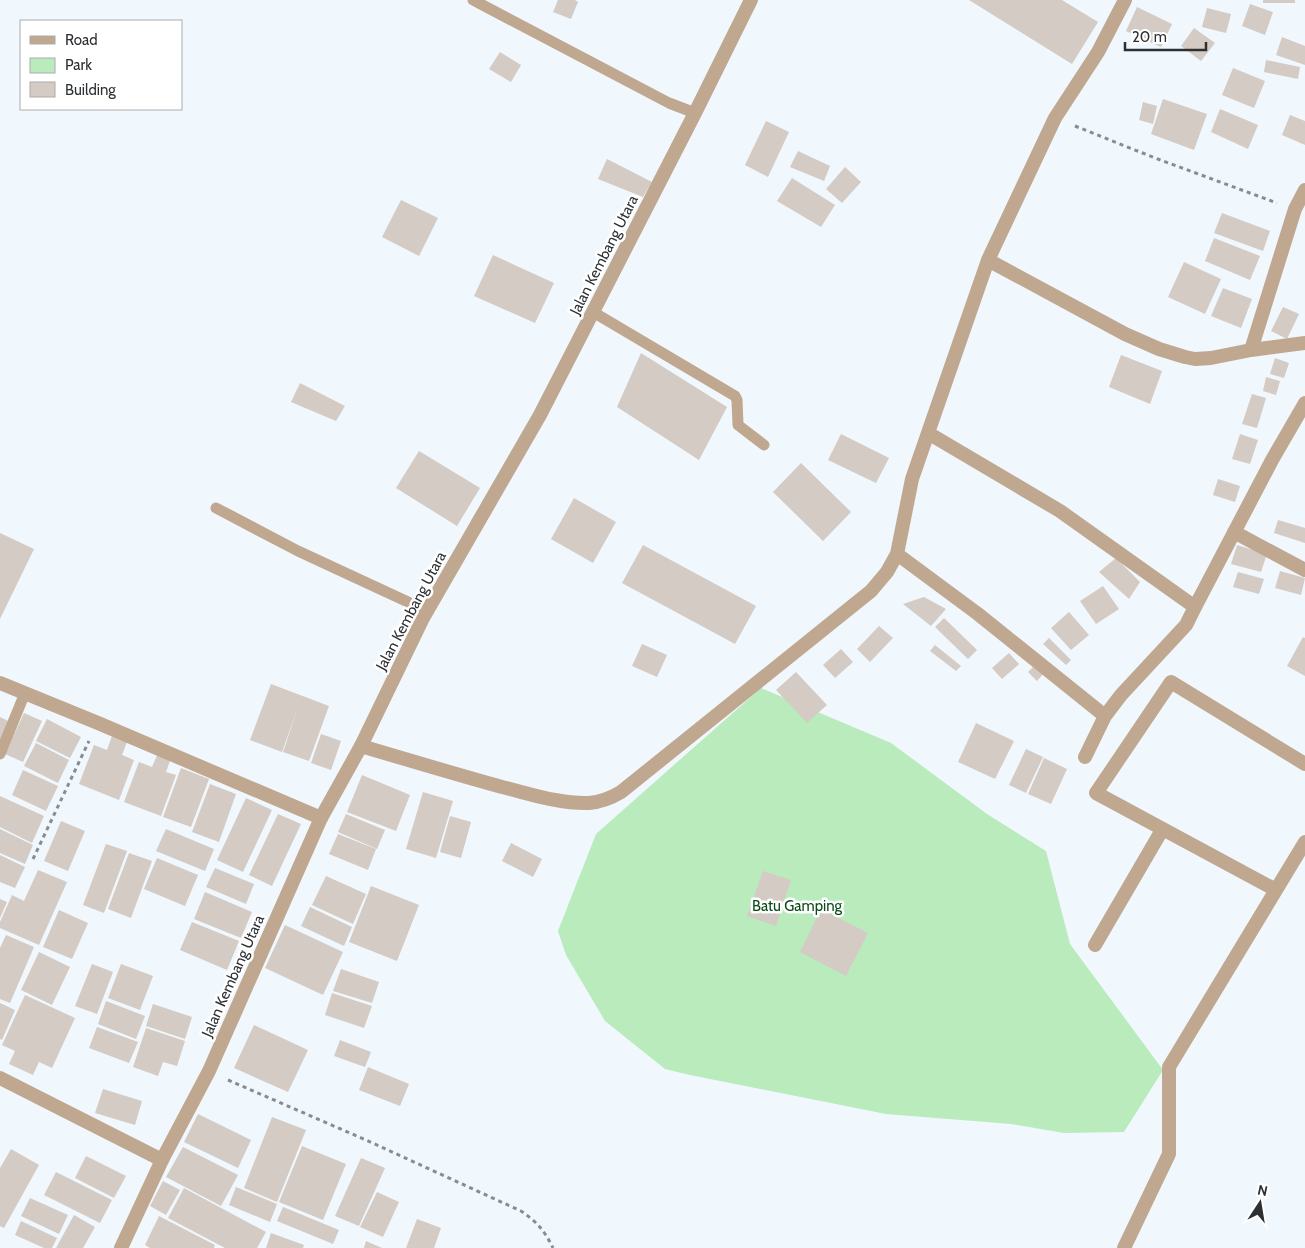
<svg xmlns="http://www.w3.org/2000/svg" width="1305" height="1248" font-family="Cabin,sans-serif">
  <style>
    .green { fill: #b9ebbd }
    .building { fill: #d3cbc4 }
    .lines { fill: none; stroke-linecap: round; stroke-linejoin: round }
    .path { stroke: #878c90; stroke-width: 3; stroke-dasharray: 4 4; stroke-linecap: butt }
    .service { stroke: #c0a790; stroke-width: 11 }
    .minor { stroke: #c0a790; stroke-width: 14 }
    .tertiary { stroke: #c0a790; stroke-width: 14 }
    .labels { text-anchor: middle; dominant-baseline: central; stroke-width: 5; stroke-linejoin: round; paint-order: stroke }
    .street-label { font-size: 15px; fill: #2d3033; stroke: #fff }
    .park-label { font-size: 15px; fill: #094a19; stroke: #fff }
  </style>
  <rect width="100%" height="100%" fill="#f0f7fd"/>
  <path class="green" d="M 761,688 L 891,743 L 987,814 L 1046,851 L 1070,944 L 1163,1070 L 1124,1132 L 1064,1133 L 1011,1124 L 886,1114 L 690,1075 L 665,1069 L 605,1021 L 566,955 L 558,931 L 596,834 Z"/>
  <path class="building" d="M 558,0 L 575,0 L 578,2 L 571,19 L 553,12 Z
    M 969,0 L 1062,0 L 1098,22 L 1072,64 Z
    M 1263,0 L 1295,0 L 1295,3 L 1263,3 Z
    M 1250,4 L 1273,12 L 1265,35 L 1242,26 Z
    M 1137,7 L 1172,24 L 1161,47 L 1126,31 Z
    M 1207,8 L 1231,14 L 1226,33 L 1202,27 Z
    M 1194,28 L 1215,43 L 1201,61 L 1181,46 Z
    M 1282,37 L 1305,46 L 1305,65 L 1276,55 Z
    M 500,52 L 521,65 L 511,82 L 489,69 Z
    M 1266,60 L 1300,67 L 1298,79 L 1264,72 Z
    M 1233,68 L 1265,81 L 1254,108 L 1222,95 Z
    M 1163,99 L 1207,114 L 1194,150 L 1151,134 Z
    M 1143,102 L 1157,106 L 1153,124 L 1139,120 Z
    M 1220,109 L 1258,125 L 1248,149 L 1211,132 Z
    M 1290,115 L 1305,121 L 1305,145 L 1282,135 Z
    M 766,121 L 789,132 L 768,177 L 745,165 Z
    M 798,151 L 830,166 L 824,181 L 790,167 Z
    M 607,159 L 652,182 L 643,197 L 598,179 Z
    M 845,167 L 861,182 L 842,203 L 826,189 Z
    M 792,178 L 835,205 L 821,227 L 777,201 Z
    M 401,200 L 438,218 L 419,256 L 382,237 Z
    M 1222,213 L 1270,231 L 1263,251 L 1214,233 Z
    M 1214,238 L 1260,256 L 1250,280 L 1205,261 Z
    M 493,255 L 554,283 L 535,323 L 474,296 Z
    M 1184,262 L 1221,279 L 1205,314 L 1168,297 Z
    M 1223,288 L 1252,299 L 1241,328 L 1211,316 Z
    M 1283,307 L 1299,314 L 1287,339 L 1271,331 Z
    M 641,353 L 727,407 L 699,460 L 617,407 Z
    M 1121,355 L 1162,371 L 1150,404 L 1109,387 Z
    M 1275,358 L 1289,363 L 1284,378 L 1270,374 Z
    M 1266,377 L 1280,381 L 1276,395 L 1263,391 Z
    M 300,383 L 345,406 L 336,421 L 291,402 Z
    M 1252,394 L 1266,398 L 1257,428 L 1242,424 Z
    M 841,434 L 889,458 L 876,483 L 828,460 Z
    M 1240,434 L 1258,440 L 1250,464 L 1232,459 Z
    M 419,451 L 480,488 L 457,526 L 396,488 Z
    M 801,463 L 851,512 L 823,541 L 773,492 Z
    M 1218,479 L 1240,486 L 1235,502 L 1213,495 Z
    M 574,498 L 616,522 L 593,563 L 551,539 Z
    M 1278,520 L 1305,528 L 1305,543 L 1274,533 Z
    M 0,533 L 34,549 L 0,619 Z
    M 643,545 L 756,606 L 735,644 L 622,583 Z
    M 1237,545 L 1267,554 L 1261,572 L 1231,564 Z
    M 1116,558 L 1140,582 L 1129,599 L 1099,572 Z
    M 1280,571 L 1305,578 L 1301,595 L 1275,588 Z
    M 1238,572 L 1264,579 L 1259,594 L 1233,587 Z
    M 1103,586 L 1119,609 L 1096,624 L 1080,601 Z
    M 924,597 L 946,609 L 931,626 L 903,604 Z
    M 1069,612 L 1089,635 L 1071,650 L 1051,628 Z
    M 944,618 L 977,650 L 968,659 L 935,627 Z
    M 879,626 L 893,638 L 870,662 L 857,649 Z
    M 1303,637 L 1305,638 L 1305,676 L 1287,666 Z
    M 1049,638 L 1071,660 L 1066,665 L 1043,644 Z
    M 642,644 L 667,655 L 657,677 L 632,666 Z
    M 935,645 L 961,666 L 956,671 L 930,651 Z
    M 841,649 L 853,662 L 835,678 L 823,665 Z
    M 1009,653 L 1019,664 L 1002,679 L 992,668 Z
    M 1035,665 L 1044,673 L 1037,681 L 1028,672 Z
    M 796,672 L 827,705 L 807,723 L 776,690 Z
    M 271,684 L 329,706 L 309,761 L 283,752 L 298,707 L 282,752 L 250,740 Z
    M 24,713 L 42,721 L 23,762 L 5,754 Z
    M 0,717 L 10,722 L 0,744 Z
    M 47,719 L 81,737 L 70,758 L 36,741 Z
    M 976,723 L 1014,741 L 995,779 L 958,762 Z
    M 321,734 L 341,741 L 331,770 L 311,763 Z
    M 112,736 L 127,742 L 122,755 L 134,760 L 119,800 L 79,784 L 94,745 L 107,750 Z
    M 36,743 L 69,760 L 58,783 L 24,766 Z
    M 1026,749 L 1043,757 L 1026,793 L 1009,785 Z
    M 158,753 L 171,758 L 166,772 L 176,775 L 161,816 L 124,802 L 139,762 L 152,767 Z
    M 1044,758 L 1067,769 L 1051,804 L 1028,794 Z
    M 181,768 L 209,779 L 191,827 L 163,817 Z
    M 23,770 L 58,786 L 46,811 L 12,795 Z
    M 362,775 L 410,795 L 396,831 L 347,812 Z
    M 210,784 L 236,794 L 219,842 L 192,832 Z
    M 423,792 L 453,801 L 436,858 L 406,849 Z
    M 0,796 L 44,816 L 32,843 L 0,827 Z
    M 246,798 L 272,810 L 243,872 L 217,860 Z
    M 278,814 L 301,824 L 272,886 L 249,875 Z
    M 346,814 L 385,830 L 377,849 L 338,832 Z
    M 450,816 L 471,822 L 461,858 L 440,852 Z
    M 61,821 L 85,831 L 68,871 L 44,861 Z
    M 0,829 L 33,845 L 25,864 L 0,853 Z
    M 166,829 L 214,849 L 205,871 L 156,851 Z
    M 338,834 L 376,849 L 368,870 L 329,854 Z
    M 511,843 L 542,859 L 533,877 L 502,861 Z
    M 106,844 L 127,851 L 104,913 L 83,905 Z
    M 129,853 L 152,861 L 131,918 L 108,909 Z
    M 0,855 L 25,867 L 15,888 L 0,882 Z
    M 157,858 L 198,875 L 185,906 L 144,889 Z
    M 215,868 L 254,884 L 246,904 L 206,887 Z
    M 38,870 L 67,882 L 39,945 L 0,928 L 0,922 L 12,895 L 24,901 Z
    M 763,871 L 791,880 L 776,926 L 747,916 Z
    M 326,876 L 366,894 L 353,924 L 312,905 Z
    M 371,886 L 419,905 L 397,961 L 349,942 Z
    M 205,892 L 252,912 L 241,938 L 194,919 Z
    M 0,899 L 7,902 L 0,918 Z
    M 310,907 L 352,927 L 344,946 L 301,926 Z
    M 821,909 L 868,933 L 846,976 L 800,952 Z
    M 59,910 L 88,923 L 72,959 L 43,947 Z
    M 192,922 L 239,941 L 227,970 L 180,950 Z
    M 285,925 L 343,952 L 323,995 L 265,968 Z
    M 6,935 L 34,947 L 10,1003 L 0,999 L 0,948 Z
    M 39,952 L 70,967 L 52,1005 L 21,990 Z
    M 92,964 L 113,972 L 97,1014 L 75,1006 Z
    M 121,964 L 153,976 L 140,1010 L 108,998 Z
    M 341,969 L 379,982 L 372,1003 L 333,991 Z
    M 332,993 L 372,1006 L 364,1028 L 325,1015 Z
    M 25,995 L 75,1018 L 52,1068 L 39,1062 L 33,1075 L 9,1064 L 15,1051 L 2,1045 Z
    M 106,1001 L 145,1016 L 136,1039 L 98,1024 Z
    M 0,1003 L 15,1010 L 2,1040 L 0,1039 Z
    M 153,1004 L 192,1017 L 185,1039 L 146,1026 Z
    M 254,1025 L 308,1050 L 288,1092 L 234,1068 Z
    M 97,1027 L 138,1042 L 129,1063 L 89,1048 Z
    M 146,1028 L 185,1041 L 177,1066 L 163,1062 L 158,1076 L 133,1067 Z
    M 340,1040 L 371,1052 L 365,1067 L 334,1056 Z
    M 368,1067 L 409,1084 L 400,1106 L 359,1090 Z
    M 103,1089 L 142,1101 L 135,1125 L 95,1113 Z
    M 198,1114 L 251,1140 L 238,1168 L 184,1142 Z
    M 272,1117 L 306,1130 L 277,1202 L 244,1188 Z
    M 302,1146 L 346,1164 L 323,1220 L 279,1202 Z
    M 183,1147 L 238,1175 L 221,1206 L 166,1177 Z
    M 11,1149 L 39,1165 L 4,1228 L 0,1226 L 0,1168 Z
    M 86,1156 L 126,1176 L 114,1198 L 75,1178 Z
    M 361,1158 L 385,1168 L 359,1226 L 335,1216 Z
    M 56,1172 L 112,1200 L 100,1223 L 44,1195 Z
    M 163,1181 L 180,1190 L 166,1215 L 150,1206 Z
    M 236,1187 L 277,1204 L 270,1222 L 229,1205 Z
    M 184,1188 L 266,1232 L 257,1248 L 225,1248 L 168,1218 Z
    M 377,1192 L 399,1202 L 383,1237 L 360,1227 Z
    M 30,1198 L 68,1215 L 59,1234 L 21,1216 Z
    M 283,1207 L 339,1230 L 333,1244 L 277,1221 Z
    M 74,1215 L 95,1227 L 83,1248 L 56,1248 Z
    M 159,1216 L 215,1245 L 214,1248 L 150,1248 L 145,1245 Z
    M 417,1219 L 441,1228 L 434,1248 L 406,1248 Z
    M 21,1221 L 57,1238 L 52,1248 L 44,1248 L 15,1235 Z
    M 271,1233 L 304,1245 L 303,1248 L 266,1248 Z
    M 366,1241 L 382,1248 L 364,1248 Z"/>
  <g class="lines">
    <path class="path" d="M 1075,126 L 1155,158 L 1277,203
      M 33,859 L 89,741
      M 228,1080 L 366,1140 L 521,1211 C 538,1223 544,1230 553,1248"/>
    <path class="service" d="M 473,0 L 669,103 L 695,113
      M 593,312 L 735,396 L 737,400 L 738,425 L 764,445
      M 216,508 L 298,551 L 408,602 L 423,618
      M 0,754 L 25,693"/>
    <path class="minor" d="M 988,260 L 1125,334 L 1159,349 L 1185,357 L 1195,359 L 1211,358 L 1251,350 L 1305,343
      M 1251,350 L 1295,209 L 1305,190
      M 928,433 L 1060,511 L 1195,607 L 1272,460 L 1305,403
      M 1234,532 L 1305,570
      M 897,554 L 978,614 L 1105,716
      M 0,683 L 98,723 L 321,818
      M 361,746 C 408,760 455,774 502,787 C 531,794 559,804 589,803 C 601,802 611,798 621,792 L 871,591 L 887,572 L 897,554 L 912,479 L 988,260 L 1055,118 L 1098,52 L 1125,0
      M 1085,757 L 1105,716 L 1121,695 L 1186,625 L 1195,607
      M 1276,890 L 1096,793 L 1171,682 L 1305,764
      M 1095,945 L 1162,830
      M 0,1078 L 162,1160
      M 1124,1248 L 1169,1154 L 1169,1067 L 1305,842"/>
    <path class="tertiary" d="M 121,1248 L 162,1160 L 209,1071 L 321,818 L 361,746 L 423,618 L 540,415 L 695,113 L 751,0"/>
  </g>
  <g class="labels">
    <g class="street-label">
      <text transform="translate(604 255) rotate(-63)">Jalan Kembang Utara</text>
      <text transform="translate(411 611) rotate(-62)">Jalan Kembang Utara</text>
      <text transform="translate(233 976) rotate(-66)">Jalan Kembang Utara</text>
    </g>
    <g class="park-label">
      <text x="797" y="906">Batu Gamping</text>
    </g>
  </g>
  <rect x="20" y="20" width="162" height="90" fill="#ffffff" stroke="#abacad"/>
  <rect x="30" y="36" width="25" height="8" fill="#c0a790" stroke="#abacad"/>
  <text x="65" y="45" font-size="15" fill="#2d3033">Road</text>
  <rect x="30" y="58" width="25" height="15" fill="#b9ebbd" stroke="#abacad"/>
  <text x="65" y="70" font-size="15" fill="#2d3033">Park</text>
  <rect x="30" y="82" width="25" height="15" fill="#d3cbc4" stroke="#abacad"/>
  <text x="65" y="95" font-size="15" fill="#2d3033">Building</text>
  <g transform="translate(1260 1203) rotate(12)" stroke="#ffffff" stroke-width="4" paint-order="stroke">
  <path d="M0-4L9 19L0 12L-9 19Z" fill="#2d3033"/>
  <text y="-8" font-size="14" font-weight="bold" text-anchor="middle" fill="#2d3033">N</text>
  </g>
  <path d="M1125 42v8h81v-8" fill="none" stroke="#2d3033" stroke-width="2.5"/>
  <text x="1132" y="42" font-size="15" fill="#2d3033" stroke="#ffffff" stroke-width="4" paint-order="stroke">20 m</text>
</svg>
